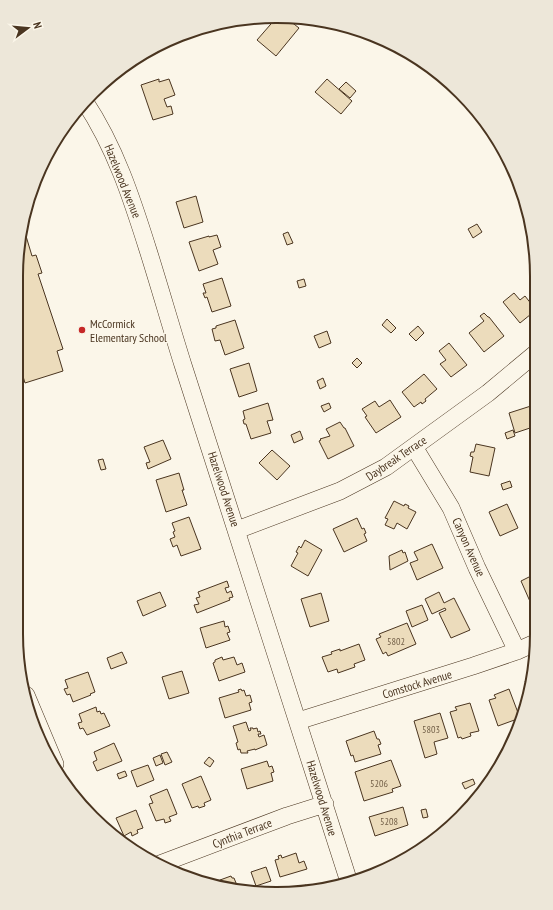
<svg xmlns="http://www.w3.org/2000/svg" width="553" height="910" font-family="'PT Sans Narrow',sans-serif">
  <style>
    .building { fill: #ecdcbc; stroke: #4a3520 }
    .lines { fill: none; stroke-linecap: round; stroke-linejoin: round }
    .minor-casing { stroke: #4a3520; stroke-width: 18 }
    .minor { stroke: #fbf6e9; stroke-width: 17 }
    .poi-dot { fill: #c62828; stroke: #fbf6e9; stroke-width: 1.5 }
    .labels { text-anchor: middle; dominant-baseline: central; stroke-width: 3; stroke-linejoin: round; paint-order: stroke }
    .number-label { font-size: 10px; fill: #725f47 }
    .street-label { font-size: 12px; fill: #4a3520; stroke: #fbf6e9 }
    .poi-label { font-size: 12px; fill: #4a3520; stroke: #fbf6e9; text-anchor: start }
    .rim { fill: none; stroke: #4a3520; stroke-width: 2 }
  </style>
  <rect width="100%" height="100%" fill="#fbf6e9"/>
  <path class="building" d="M 277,17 L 285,17 L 299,28 L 276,56 L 257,40 Z
    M 159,79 L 159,82 L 169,79 L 175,95 L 164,99 L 167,107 L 171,106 L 173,114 L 153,120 L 141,85 Z
    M 327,79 L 352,101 L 341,114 L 315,92 Z
    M 346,82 L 356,91 L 350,98 L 339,89 Z
    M 196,196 L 203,222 L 184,228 L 176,202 Z
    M 477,224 L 482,232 L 473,238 L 468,229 Z
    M 23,226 L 32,256 L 36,255 L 42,273 L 38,274 L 63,349 L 57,351 L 63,371 L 25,383 L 19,363 L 18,364 L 18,243 Z
    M 288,232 L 293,243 L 287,245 L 283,234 Z
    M 217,235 L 221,247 L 213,250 L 218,264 L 199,271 L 189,242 L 209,236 L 209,237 Z
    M 222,278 L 231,306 L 212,312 L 207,297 L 205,298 L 203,293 L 206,293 L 203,284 Z
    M 304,279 L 306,286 L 299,288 L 297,281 Z
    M 514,293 L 520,300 L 525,296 L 536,310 L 520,323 L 503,302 Z
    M 484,313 L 488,317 L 489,317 L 504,336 L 484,352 L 469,333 L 484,321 L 480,316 Z
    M 387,319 L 396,328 L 391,333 L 382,325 Z
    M 235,320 L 244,348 L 225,355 L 220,340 L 215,341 L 212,329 L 216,328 L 216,326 Z
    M 418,326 L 424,333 L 416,341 L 409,334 Z
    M 327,331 L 331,343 L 319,348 L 314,336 Z
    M 449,343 L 467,365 L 451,377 L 440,364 L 446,360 L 439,351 Z
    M 357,358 L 362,363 L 357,368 L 352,363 Z
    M 249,363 L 257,391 L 239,397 L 230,369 Z
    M 424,374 L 437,389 L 425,399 L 426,401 L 422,404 L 421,402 L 414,407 L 402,392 Z
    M 323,378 L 326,386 L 320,389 L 317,381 Z
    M 390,400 L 401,417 L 376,433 L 365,417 L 367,416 L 362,409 L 375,401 L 379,407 Z
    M 268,403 L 273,420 L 267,421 L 271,433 L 251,439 L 246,424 L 244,424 L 243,420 L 245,419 L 243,411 Z
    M 329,403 L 331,408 L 324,412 L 321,406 Z
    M 534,405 L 536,410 L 536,426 L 515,433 L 509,413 Z
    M 340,422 L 344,428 L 345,428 L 354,446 L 328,459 L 319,441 L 321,440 L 320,439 L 330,436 L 326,429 Z
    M 513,430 L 515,436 L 507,439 L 505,433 Z
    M 300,431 L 303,439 L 294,443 L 291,435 Z
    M 163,440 L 171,459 L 148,469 L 146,463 L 150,462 L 144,447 Z
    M 476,444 L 495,448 L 489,476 L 470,472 L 473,457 L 470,456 L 471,452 L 474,452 Z
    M 272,450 L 290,466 L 277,480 L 259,463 Z
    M 103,459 L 106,469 L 101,470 L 98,460 Z
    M 536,469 L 536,478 L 531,473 Z
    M 179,473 L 184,490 L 182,490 L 187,505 L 166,512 L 156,480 Z
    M 510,481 L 512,487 L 503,490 L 501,484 Z
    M 394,501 L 404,506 L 405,504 L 409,506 L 408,508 L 416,512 L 407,529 L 397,523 L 394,529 L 385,525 L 388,519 L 385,518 Z
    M 507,504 L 518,528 L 500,536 L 489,512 Z
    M 189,517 L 201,549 L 181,556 L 177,545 L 173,547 L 170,539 L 175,537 L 173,532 L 175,531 L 172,523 Z
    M 357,518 L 362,529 L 364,528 L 366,533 L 364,534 L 367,541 L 344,552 L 333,529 Z
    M 305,540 L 322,550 L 308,576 L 291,566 L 298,553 L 296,552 L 299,546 L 301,548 Z
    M 432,544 L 443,568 L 417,580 L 410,563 L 418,560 L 414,552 Z
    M 402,550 L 403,553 L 405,552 L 408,561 L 390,570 L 389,556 Z
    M 535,574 L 535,605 L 532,606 L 521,581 Z
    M 227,581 L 229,587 L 225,588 L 227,593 L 231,591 L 233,597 L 229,598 L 230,600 L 197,613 L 194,605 L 199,604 L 196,598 L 200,597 L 198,592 Z
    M 160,592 L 166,606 L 143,616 L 137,601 Z
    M 439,592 L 444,603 L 454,598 L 470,630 L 451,638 L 439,613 L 446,610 L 445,608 L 432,614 L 425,599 Z
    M 321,593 L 329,621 L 310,627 L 301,599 Z
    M 422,605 L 428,620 L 412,627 L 406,611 Z
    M 224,621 L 225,627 L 228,626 L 230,632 L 227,633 L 230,640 L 206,648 L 200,628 Z
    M 407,623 L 416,644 L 388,656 L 386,652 L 383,654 L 376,639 L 381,637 L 379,634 Z
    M 359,644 L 365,660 L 354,664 L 355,667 L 338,673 L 337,669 L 328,672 L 322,657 L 332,654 L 331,652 L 340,649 L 340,651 Z
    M 122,652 L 127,663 L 111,669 L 107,658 Z
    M 222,657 L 223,660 L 234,657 L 237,665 L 242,663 L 245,672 L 219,681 L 213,663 L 215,662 L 215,660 Z
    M 182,671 L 189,693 L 169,699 L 162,677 Z
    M 88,672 L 95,692 L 90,694 L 91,695 L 73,702 L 70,694 L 67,695 L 64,689 L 68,688 L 65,680 Z
    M 532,678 L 529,690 L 525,681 Z
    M 241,689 L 242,691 L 244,690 L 246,696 L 250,695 L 252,702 L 249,703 L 251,710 L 225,718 L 219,698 L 239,692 L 238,690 Z
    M 509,689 L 520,718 L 498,726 L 489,700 L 496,698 L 494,695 Z
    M 470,703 L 479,731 L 470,733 L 471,736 L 462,739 L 461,737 L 458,738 L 450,712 L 457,710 L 455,707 Z
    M 96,707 L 97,712 L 100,711 L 101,714 L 104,713 L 110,726 L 87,735 L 83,728 L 80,729 L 78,723 L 82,722 L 79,714 Z
    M 440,713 L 448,738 L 434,742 L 437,754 L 425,758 L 414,721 Z
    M 246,722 L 249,731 L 251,730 L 250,728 L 253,728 L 253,729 L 257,728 L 258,732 L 260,731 L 261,734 L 258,734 L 259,737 L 264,735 L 267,745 L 255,750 L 255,749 L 247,751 L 248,753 L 241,753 L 240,749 L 238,750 L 236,743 L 238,742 L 233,726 Z
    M 374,731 L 377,739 L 379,739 L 381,744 L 378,745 L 381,754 L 355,762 L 353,755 L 351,756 L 346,741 Z
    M 114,743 L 122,761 L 97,771 L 93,762 L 97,760 L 94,752 Z
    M 167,752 L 172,762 L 165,765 L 161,754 Z
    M 160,755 L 163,763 L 156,766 L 153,758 Z
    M 209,757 L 214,761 L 210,767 L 204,763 Z
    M 391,760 L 401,786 L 392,789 L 393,792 L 364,801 L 355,772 Z
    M 267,761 L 269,767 L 272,766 L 274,772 L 271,773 L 273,781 L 247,789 L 241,769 Z
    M 148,765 L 154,780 L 137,787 L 131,771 Z
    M 125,771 L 127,776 L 119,779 L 117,774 Z
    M 201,776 L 211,800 L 204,803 L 205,806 L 199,808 L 198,806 L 192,808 L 182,784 Z
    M 473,779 L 475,784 L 465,789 L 462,783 Z
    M 167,789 L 177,814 L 169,817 L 171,821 L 165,823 L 164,819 L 156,821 L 149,804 L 153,803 L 150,796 Z
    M 403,807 L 408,825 L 375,836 L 369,817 Z
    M 426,809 L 428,817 L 423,818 L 421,810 Z
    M 136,810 L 143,828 L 137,830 L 138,833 L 132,836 L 131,832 L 124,836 L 116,818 Z
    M 296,853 L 299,863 L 304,861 L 307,869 L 280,877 L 275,860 L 279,859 L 278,856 L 281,855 L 282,858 Z
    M 266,867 L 271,881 L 256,886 L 251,872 Z
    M 231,876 L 232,878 L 234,878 L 238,888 L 218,884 L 221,883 L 220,880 Z
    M 306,885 L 307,889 L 281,893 Z"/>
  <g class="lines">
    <defs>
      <path id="minor" d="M 85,102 C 115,147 132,199 148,250 C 160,288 171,327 183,365 C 239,537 295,709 349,882
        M 414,447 L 451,508 L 477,568 L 517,651
        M 237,530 L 340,491 L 386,467 L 488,393 L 536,353
        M 26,695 L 55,764
        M 298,721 L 473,666 L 517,651 L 535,643
        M 160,864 L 287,816 L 325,804"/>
    </defs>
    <use href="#minor" class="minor-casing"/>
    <use href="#minor" class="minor"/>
  </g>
  <circle class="poi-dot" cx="82" cy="330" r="4"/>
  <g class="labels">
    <g class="number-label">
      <text x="396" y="641">5802</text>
      <text x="431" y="729">5803</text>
      <text x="379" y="783">5206</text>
      <text x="389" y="821">5208</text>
    </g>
    <g class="street-label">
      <text transform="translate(123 181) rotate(68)">Hazelwood Avenue</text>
      <text transform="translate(396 458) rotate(-34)">Daybreak Terrace</text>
      <text transform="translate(224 489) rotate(72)">Hazelwood Avenue</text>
      <text transform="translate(469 547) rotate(66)">Canyon Avenue</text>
      <text transform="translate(417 684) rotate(-17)">Comstock Avenue</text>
      <text transform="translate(322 798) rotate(73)">Hazelwood Avenue</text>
      <text transform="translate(242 833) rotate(-21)">Cynthia Terrace</text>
    </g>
    <g class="poi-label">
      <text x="90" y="323">McCormick<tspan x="90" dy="14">Elementary School</tspan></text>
    </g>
  </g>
  <path d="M0 0H553V910H0ZM276 23H277A253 253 0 0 1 530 276V634A253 253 0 0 1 277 887H276A253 253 0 0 1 23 634V276A253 253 0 0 1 276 23Z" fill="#ede7d9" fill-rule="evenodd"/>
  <path class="rim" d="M276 23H277A253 253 0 0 1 530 276V634A253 253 0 0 1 277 887H276A253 253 0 0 1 23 634V276A253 253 0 0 1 276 23Z"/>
  <g transform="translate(28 28) rotate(74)" stroke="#fbf6e9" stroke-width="3" paint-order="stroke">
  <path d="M0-3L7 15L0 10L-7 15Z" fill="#4a3520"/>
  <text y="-6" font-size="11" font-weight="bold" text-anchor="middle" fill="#4a3520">N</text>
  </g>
</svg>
